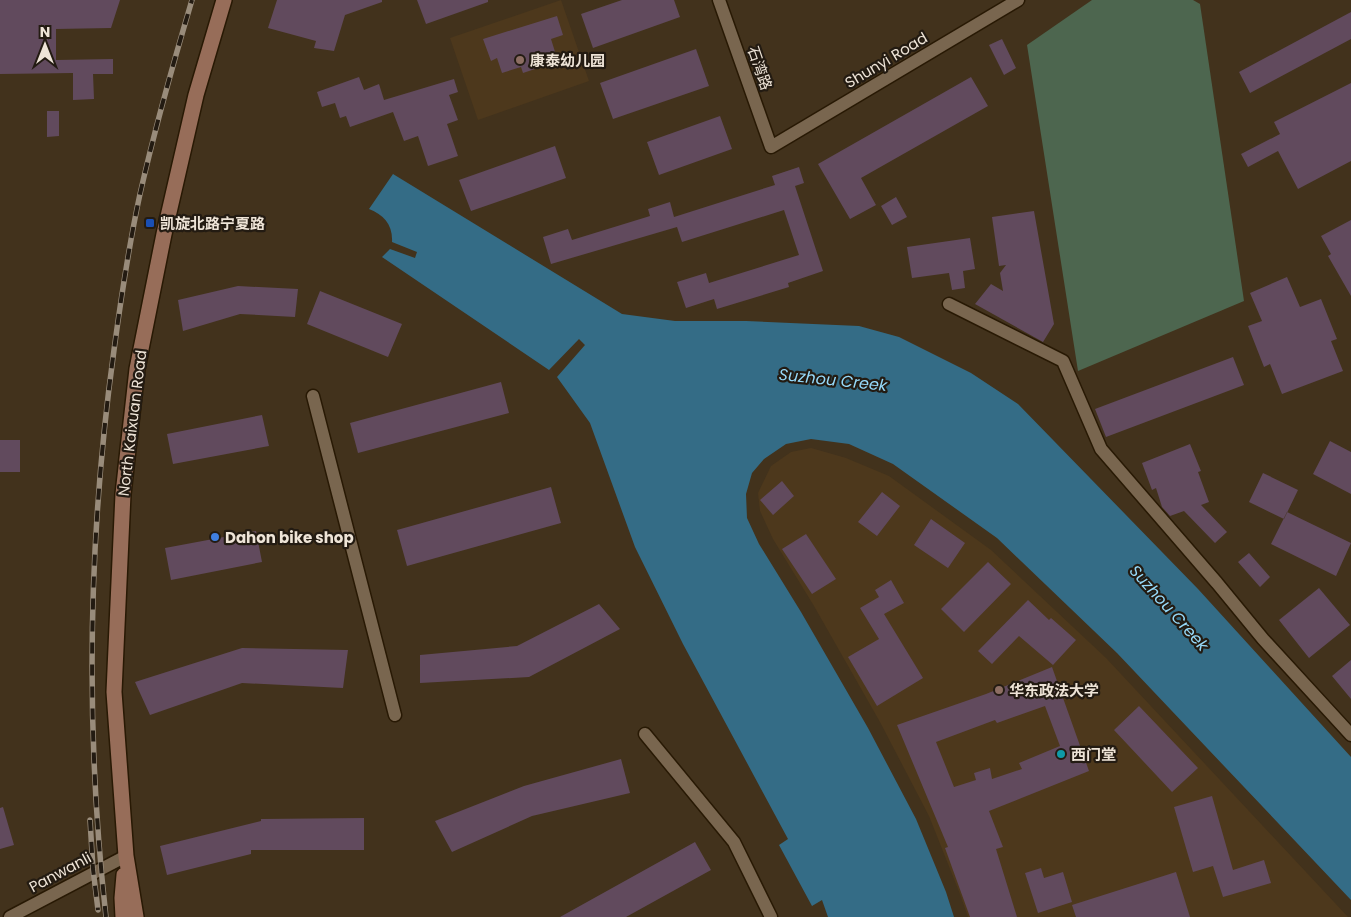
<svg xmlns="http://www.w3.org/2000/svg" width="1351" height="917" font-family="Poppins,'Noto Sans SC',sans-serif">
  <style>
    .built { fill: #4d381c }
    .green { fill: #4d664f }
    .water { fill: #346c86 }
    .building { fill: #614a5d; fill-rule: evenodd }
    .lines { fill: none; stroke-linecap: round; stroke-linejoin: round }
    .street-casing { stroke: #281904; stroke-width: 15 }
    .secondary-casing { stroke: #281904; stroke-width: 18 }
    .street { stroke: #79664f; stroke-width: 12 }
    .secondary { stroke: #976d59; stroke-width: 15 }
    .rail-casing { stroke: #998c7b; stroke-width: 5.5 }
    .rail { stroke: #231b12; stroke-width: 4; stroke-dasharray: 11; stroke-linecap: butt }
    .education-dot { fill: #8d6e63; stroke: #231b12; stroke-width: 2 }
    .transit-dot { fill: #1a4fb4; stroke: #231b12; stroke-width: 2 }
    .shop-dot { fill: #3f7fe0; stroke: #231b12; stroke-width: 2 }
    .culture-dot { fill: #0f9aa8; stroke: #231b12; stroke-width: 2 }
    .labels { text-anchor: middle; dominant-baseline: central; stroke-width: 4.5; stroke-linejoin: round; paint-order: stroke }
    .poi-label { font-size: 15px; font-weight: bold; fill: #eee4d7; stroke: #231b12; text-anchor: start }
    .street-label { font-size: 15px; fill: #eee4d7; stroke: #231b12 }
    .water-label { font-size: 16px; font-style: italic; fill: #96d9f9; stroke: #231b12 }
  </style>
  <rect width="100%" height="100%" fill="#42321c"/>
  <path class="built" d="M 561,0 L 589,81 L 478,120 L 450,38 Z
    M 811,448 L 846,458 L 889,476 L 991,550 L 1106,658 L 1348,917 L 968,917 L 960,894 L 929,816 L 880,722 L 814,606 L 773,539 L 760,511 L 758,493 L 771,466 L 791,452 Z"/>
  <path class="green" d="M 1092,0 L 1193,0 L 1200,4 L 1244,301 L 1078,371 L 1027,45 Z"/>
  <path class="water" d="M 393,174 L 622,314 L 675,321 L 746,321 L 859,326 L 899,337 L 971,373 L 1018,404 L 1198,589 L 1351,757 L 1351,900 L 1117,653 L 997,538 L 893,464 L 849,444 L 811,439 L 786,444 L 764,459 L 752,473 L 746,494 L 747,518 L 759,544 L 801,612 L 868,728 L 916,819 L 946,892 L 954,917 L 828,917 L 822,900 L 812,906 L 779,845 L 788,839 L 683,644 L 635,547 L 590,423 L 557,377 L 585,345 L 579,339 L 549,370 L 382,257 L 390,249 L 415,258 L 417,252 L 392,242 C 393,225 384,215 369,209 Z"/>
  <path class="building" d="M 0,0 L 120,0 L 111,28 L 56,29 L 56,60 L 113,59 L 113,74 L 93,74 L 94,99 L 73,100 L 73,73 L 0,74 Z
    M 277,0 L 382,0 L 382,2 L 345,15 L 334,51 L 314,48 L 316,41 L 268,28 Z
    M 417,0 L 488,0 L 488,2 L 426,24 Z
    M 622,0 L 674,0 L 680,17 L 593,48 L 581,14 Z
    M 1351,12 L 1351,39 L 1250,93 L 1239,72 Z
    M 557,16 L 563,35 L 551,39 L 556,55 L 539,61 L 541,67 L 523,73 L 521,67 L 502,73 L 497,58 L 491,61 L 483,39 Z
    M 1002,39 L 1016,68 L 1004,75 L 989,45 Z
    M 696,49 L 709,86 L 613,119 L 600,83 Z
    M 359,77 L 364,90 L 379,84 L 384,100 L 454,79 L 458,92 L 449,95 L 458,120 L 447,124 L 458,156 L 428,166 L 418,136 L 404,141 L 393,112 L 350,127 L 346,116 L 340,118 L 335,103 L 322,107 L 317,92 Z
    M 971,77 L 988,106 L 861,178 L 876,205 L 850,219 L 818,164 Z
    M 1351,83 L 1351,161 L 1298,189 L 1278,151 L 1248,167 L 1241,154 L 1280,134 L 1274,122 Z
    M 47,111 L 59,111 L 59,136 L 47,137 Z
    M 720,116 L 732,149 L 659,175 L 647,142 Z
    M 555,146 L 566,178 L 471,211 L 459,180 Z
    M 799,167 L 804,183 L 795,186 L 823,271 L 788,283 L 789,287 L 717,309 L 714,299 L 686,308 L 677,282 L 706,273 L 709,283 L 799,255 L 784,210 L 682,242 L 677,227 L 551,264 L 543,237 L 568,229 L 572,240 L 650,216 L 648,209 L 670,202 L 674,217 L 775,185 L 772,176 Z
    M 896,197 L 907,217 L 892,225 L 881,206 Z
    M 1034,211 L 1054,324 L 1043,342 L 975,304 L 991,284 L 1003,291 L 1000,273 L 1006,265 L 999,266 L 992,217 Z
    M 1351,220 L 1351,296 L 1328,256 L 1331,254 L 1321,236 Z
    M 970,238 L 975,269 L 963,271 L 965,288 L 952,290 L 949,273 L 912,278 L 907,247 Z
    M 1287,277 L 1300,307 L 1321,299 L 1337,339 L 1331,341 L 1343,371 L 1282,394 L 1270,364 L 1264,367 L 1248,326 L 1262,321 L 1250,293 Z
    M 238,286 L 298,289 L 295,317 L 240,314 L 183,331 L 178,300 Z
    M 320,291 L 402,324 L 388,357 L 307,324 Z
    M 1233,357 L 1244,385 L 1106,437 L 1095,409 Z
    M 501,382 L 509,413 L 358,453 L 350,423 Z
    M 262,415 L 269,446 L 173,464 L 167,434 Z
    M 0,440 L 20,440 L 20,472 L 0,472 Z
    M 1330,441 L 1351,452 L 1351,494 L 1313,474 Z
    M 1190,444 L 1201,471 L 1198,472 L 1209,502 L 1201,505 L 1227,532 L 1215,543 L 1184,511 L 1170,516 L 1162,507 L 1156,488 L 1152,490 L 1142,463 Z
    M 1263,473 L 1298,490 L 1284,519 L 1249,502 Z
    M 782,481 L 794,496 L 773,515 L 760,500 Z
    M 551,487 L 561,523 L 407,566 L 397,530 Z
    M 882,492 L 900,506 L 877,536 L 858,522 Z
    M 1287,512 L 1351,543 L 1336,576 L 1271,544 Z
    M 931,519 L 965,543 L 948,568 L 914,545 Z
    M 256,531 L 262,562 L 171,580 L 165,548 Z
    M 806,534 L 836,579 L 812,594 L 782,549 Z
    M 1249,553 L 1270,577 L 1260,587 L 1238,562 Z
    M 988,562 L 1011,584 L 964,632 L 941,609 Z
    M 891,580 L 904,603 L 884,614 L 923,678 L 877,706 L 848,657 L 879,639 L 860,608 L 879,597 L 875,590 Z
    M 1319,588 L 1350,625 L 1309,658 L 1279,620 Z
    M 1028,600 L 1049,620 L 1051,618 L 1076,640 L 1053,665 L 1019,636 L 992,664 L 978,651 Z
    M 599,604 L 620,629 L 529,677 L 420,683 L 420,655 L 517,646 Z
    M 242,648 L 348,650 L 343,688 L 242,683 L 150,715 L 135,682 Z
    M 1351,660 L 1351,699 L 1332,676 Z
    M 1052,667 L 1089,771 L 989,811 L 1003,847 L 996,849 L 1017,917 L 970,917 L 945,848 L 948,847 L 897,725 L 986,694 ZM 1045,706 L 1060,746 L 1019,763 L 1022,769 L 992,779 L 990,768 L 974,773 L 976,780 L 954,787 L 936,742 L 995,720 L 997,723 Z
    M 1139,706 L 1198,768 L 1172,792 L 1114,730 Z
    M 621,759 L 630,793 L 532,816 L 452,852 L 435,821 L 524,786 Z
    M 1212,796 L 1233,870 L 1264,860 L 1271,883 L 1223,897 L 1213,866 L 1193,872 L 1174,807 Z
    M 3,807 L 14,845 L 0,849 L 0,808 Z
    M 364,818 L 364,850 L 251,850 L 251,854 L 167,875 L 160,846 L 261,821 L 261,819 Z
    M 695,842 L 711,870 L 626,917 L 560,917 Z
    M 1041,868 L 1044,878 L 1063,872 L 1072,902 L 1038,913 L 1025,873 Z
    M 1176,872 L 1190,917 L 1076,917 L 1072,905 Z"/>
  <g class="lines">
    <defs>
      <path id="street" d="M 719,0 L 771,147 L 1018,0
        M 949,304 L 1063,361 L 1101,449 L 1217,583 L 1263,639 L 1351,735
        M 313,396 L 395,715
        M 645,734 L 734,842 L 771,917
        M 10,917 L 126,856"/>
      <path id="secondary" d="M 123,917 L 122,898 L 124,875
        M 136,917 L 126,856 L 114,692 L 123,494 L 137,369 L 164,234 L 196,95 L 224,0"/>
    </defs>
    <use href="#street" class="street-casing"/>
    <use href="#secondary" class="secondary-casing"/>
    <use href="#street" class="street"/>
    <use href="#secondary" class="secondary"/>
    <defs>
      <path id="rail" d="M 90,820 L 93,869 L 98,910
        M 106,917 C 85,729 88,538 114,350 C 121,298 129,245 140,194 C 155,128 173,64 192,0"/>
    </defs>
    <use href="#rail" class="rail-casing"/>
    <use href="#rail" class="rail"/>
  </g>
  <g class="education-dot">
    <circle cx="520" cy="60" r="5"/>
    <circle cx="999" cy="690" r="5"/>
  </g>
  <rect class="transit-dot" x="145" y="218" width="10" height="10" rx="2.5"/>
  <circle class="shop-dot" cx="215" cy="537" r="5"/>
  <circle class="culture-dot" cx="1061" cy="754" r="5"/>
  <g class="labels">
    <g class="poi-label">
      <text x="530" y="60">康泰幼儿园</text>
      <text x="160" y="223">凯旋北路宁夏路</text>
      <text x="225" y="537">Dahon bike shop</text>
      <text x="1009" y="690">华东政法大学</text>
      <text x="1071" y="754">西门堂</text>
    </g>
    <g class="street-label">
      <text transform="translate(886 60) rotate(-31)">Shunyi Road</text>
      <text transform="translate(760 68) rotate(71)">石湾路</text>
      <text transform="translate(132 423) rotate(-83)">North Kaixuan Road</text>
      <text transform="translate(60 872) rotate(-28)">Panwanli</text>
    </g>
    <g class="water-label">
      <text transform="translate(833 380) rotate(6)">Suzhou Creek</text>
      <text transform="translate(1169 608) rotate(48)">Suzhou Creek</text>
    </g>
  </g>
  <g transform="translate(45 45)" stroke="#231b12" stroke-width="4" paint-order="stroke">
  <path d="M0-4L9 19L0 12L-9 19Z" fill="#eee4d7"/>
  <text y="-8" font-size="14" font-weight="bold" text-anchor="middle" fill="#eee4d7">N</text>
  </g>
</svg>
